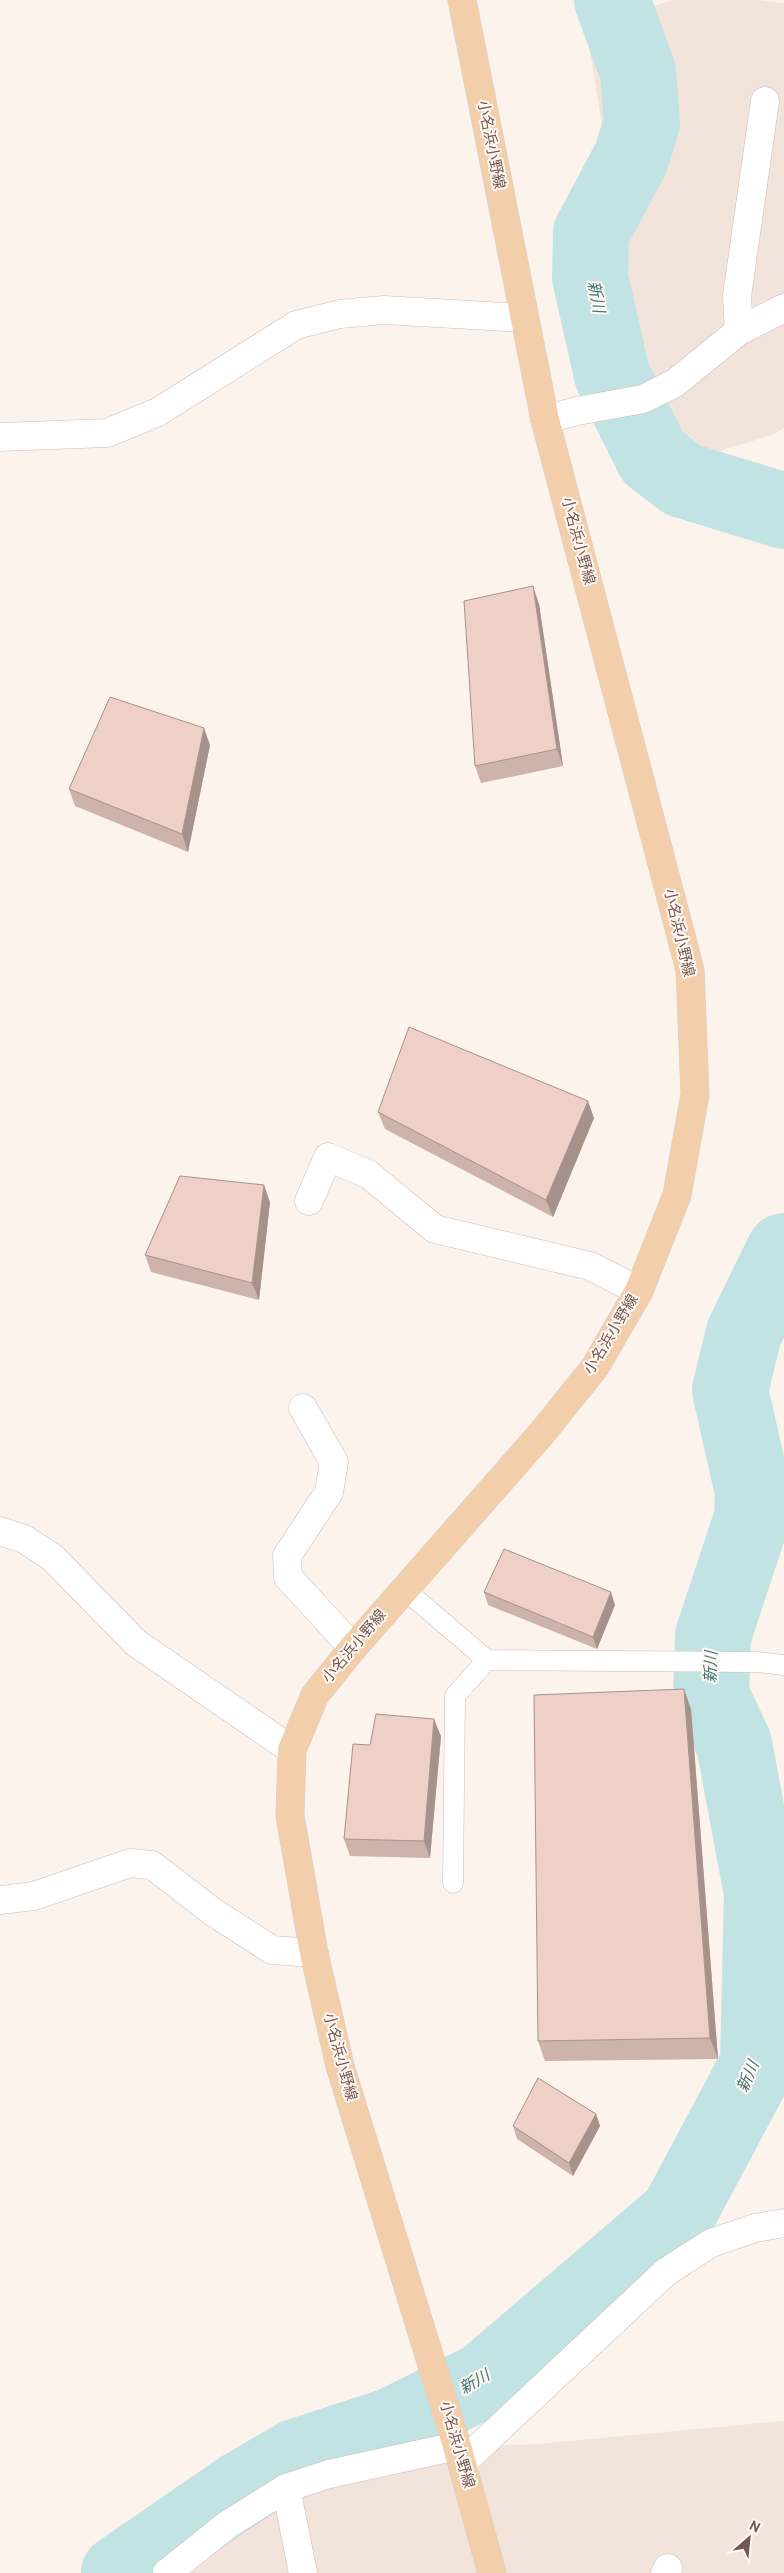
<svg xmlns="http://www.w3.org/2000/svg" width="784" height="2573" font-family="Overpass,'Noto Sans JP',sans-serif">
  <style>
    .residential { fill: #f2e4db }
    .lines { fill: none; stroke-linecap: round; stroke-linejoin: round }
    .river { stroke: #c1e3e3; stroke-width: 76 }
    .lane-casing { stroke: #cfbcb4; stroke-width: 21 }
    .street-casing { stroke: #cfbcb4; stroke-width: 29 }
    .primary-casing { stroke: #d8d0ce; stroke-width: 29 }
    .lane { stroke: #fff; stroke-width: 20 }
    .street { stroke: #fff; stroke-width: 28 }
    .primary { stroke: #f2ceab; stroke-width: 28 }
    .wall { fill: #cdb3aa }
    .shaded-wall { fill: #a7928b }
    .building { fill: #eed0c6; stroke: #a7928b }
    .labels { text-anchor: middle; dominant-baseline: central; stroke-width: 4; stroke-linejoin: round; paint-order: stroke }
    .street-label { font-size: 15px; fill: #745850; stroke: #fef7f2 }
    .water-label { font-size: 16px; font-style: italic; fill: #457677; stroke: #fef7f2 }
  </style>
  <rect width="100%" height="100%" fill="#fbf3ec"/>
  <path class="residential" d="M 674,0 L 758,0 L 784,3 L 784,428 L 772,435 L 656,470 L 586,25 Z
    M 784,2421 L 784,2573 L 167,2573 L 357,2451 L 538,2444 Z"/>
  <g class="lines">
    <path class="river" d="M 612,0 L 638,72 L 642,123 L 631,158 L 591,233 L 590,277 L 612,375 L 653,457 L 683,480 L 784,511
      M 119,2573 L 241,2489 L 296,2457 L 391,2426 L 484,2380 L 678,2214 L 758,2064 L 762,1893 L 734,1744 L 711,1695 L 713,1636 L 752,1518 L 753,1492 L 730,1390 L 744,1333 L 784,1251"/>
    <defs>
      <path id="lane" d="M 404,1589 L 487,1660
        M 453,1883 L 455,1696 L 487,1660 L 757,1662 L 784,1665"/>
      <path id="street" d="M 739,331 L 737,296 L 765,101
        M 545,420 L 577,411 L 643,399 L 675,383 L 739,331 L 784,308
        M 0,437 L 107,433 L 158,412 L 296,325 L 340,314 L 384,310 L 524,318
        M 309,1201 L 328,1157 L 368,1174 L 435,1229 L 590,1266 L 639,1291
        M 303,1408 L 334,1462 L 329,1492 L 287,1556 L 288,1577 L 353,1648
        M 0,1531 L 24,1539 L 52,1557 L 136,1643 L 292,1750
        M 0,1900 L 34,1896 L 130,1863 L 152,1865 L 213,1912 L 272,1950 L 314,1953
        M 462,2463 L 666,2272 L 711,2243 L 755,2228 L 784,2223
        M 286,2488 L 303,2573
        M 167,2573 L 227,2525 L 286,2488 L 329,2474 L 457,2446
        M 665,2573 L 668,2568"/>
      <path id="primary" d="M 462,0 L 545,420 L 690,970 L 695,1094 L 677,1195 L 639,1291 L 595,1367 L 542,1433 L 353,1648 L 315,1695 L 292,1750 L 290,1816 L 314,1953 L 340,2066 L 457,2446 L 492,2573"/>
    </defs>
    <use href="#lane" class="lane-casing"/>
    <use href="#street" class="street-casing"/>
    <use href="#primary" class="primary-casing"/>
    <use href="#lane" class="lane"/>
    <use href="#street" class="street"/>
    <use href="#primary" class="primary"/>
  </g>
  <path class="wall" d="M 539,604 L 563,766 L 481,783 L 475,766 Z
    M 210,745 L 188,852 L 75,806 L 69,789 Z
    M 378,1112 L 594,1118 L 553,1217 L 385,1129 Z
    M 270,1202 L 259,1300 L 151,1272 L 145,1255 Z
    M 484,1592 L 615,1605 L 597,1649 L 488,1605 Z
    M 691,1709 L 718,2059 L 545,2061 L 538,2041 Z
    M 441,1736 L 430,1858 L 350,1856 L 344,1839 L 370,1745 Z
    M 596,2114 L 600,2126 L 573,2176 L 517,2139 L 513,2126 Z"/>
  <path class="shaded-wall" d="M 533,586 L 539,604 L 563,766 L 557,749 Z
    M 204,728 L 210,745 L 188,852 L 182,834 Z
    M 588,1101 L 594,1118 L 553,1217 L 546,1200 Z
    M 264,1185 L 270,1202 L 259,1300 L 252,1283 Z
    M 611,1592 L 615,1605 L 597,1649 L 593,1637 Z
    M 684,1689 L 691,1709 L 718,2059 L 710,2038 Z
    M 434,1719 L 441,1736 L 430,1858 L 424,1841 Z
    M 596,2114 L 600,2126 L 573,2176 L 569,2163 Z"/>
  <path class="building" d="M 533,586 L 557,749 L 475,766 L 464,601 Z
    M 110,697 L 204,728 L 182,834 L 69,789 Z
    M 409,1027 L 588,1101 L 546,1200 L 378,1112 Z
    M 180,1176 L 264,1185 L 252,1283 L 145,1255 Z
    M 504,1549 L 611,1592 L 593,1637 L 484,1592 Z
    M 684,1689 L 710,2038 L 538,2041 L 534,1695 Z
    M 376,1714 L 434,1719 L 424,1841 L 344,1839 L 353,1744 L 370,1745 Z
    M 538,2078 L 596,2114 L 569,2163 L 513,2126 Z"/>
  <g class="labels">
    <g class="street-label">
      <text transform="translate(490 145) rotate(79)">小名浜小野線</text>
      <text transform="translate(577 541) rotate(75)">小名浜小野線</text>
      <text transform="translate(678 933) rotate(77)">小名浜小野線</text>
      <text transform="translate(612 1335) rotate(-59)">小名浜小野線</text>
      <text transform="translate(355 1647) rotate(-50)">小名浜小野線</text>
      <text transform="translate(339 2057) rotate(75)">小名浜小野線</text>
      <text transform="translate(456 2445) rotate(74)">小名浜小野線</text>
    </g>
    <g class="water-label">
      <text transform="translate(595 297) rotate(79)">新川</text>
      <text transform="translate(712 1667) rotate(-88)">新川</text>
      <text transform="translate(749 2077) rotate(-67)">新川</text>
      <text transform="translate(475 2383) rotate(-30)">新川</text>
    </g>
  </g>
  <g transform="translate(749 2538) rotate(27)" stroke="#fef7f2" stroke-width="4" paint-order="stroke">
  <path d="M0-4L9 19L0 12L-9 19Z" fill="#745850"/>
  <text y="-8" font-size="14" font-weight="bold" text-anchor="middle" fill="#745850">N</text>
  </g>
</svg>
